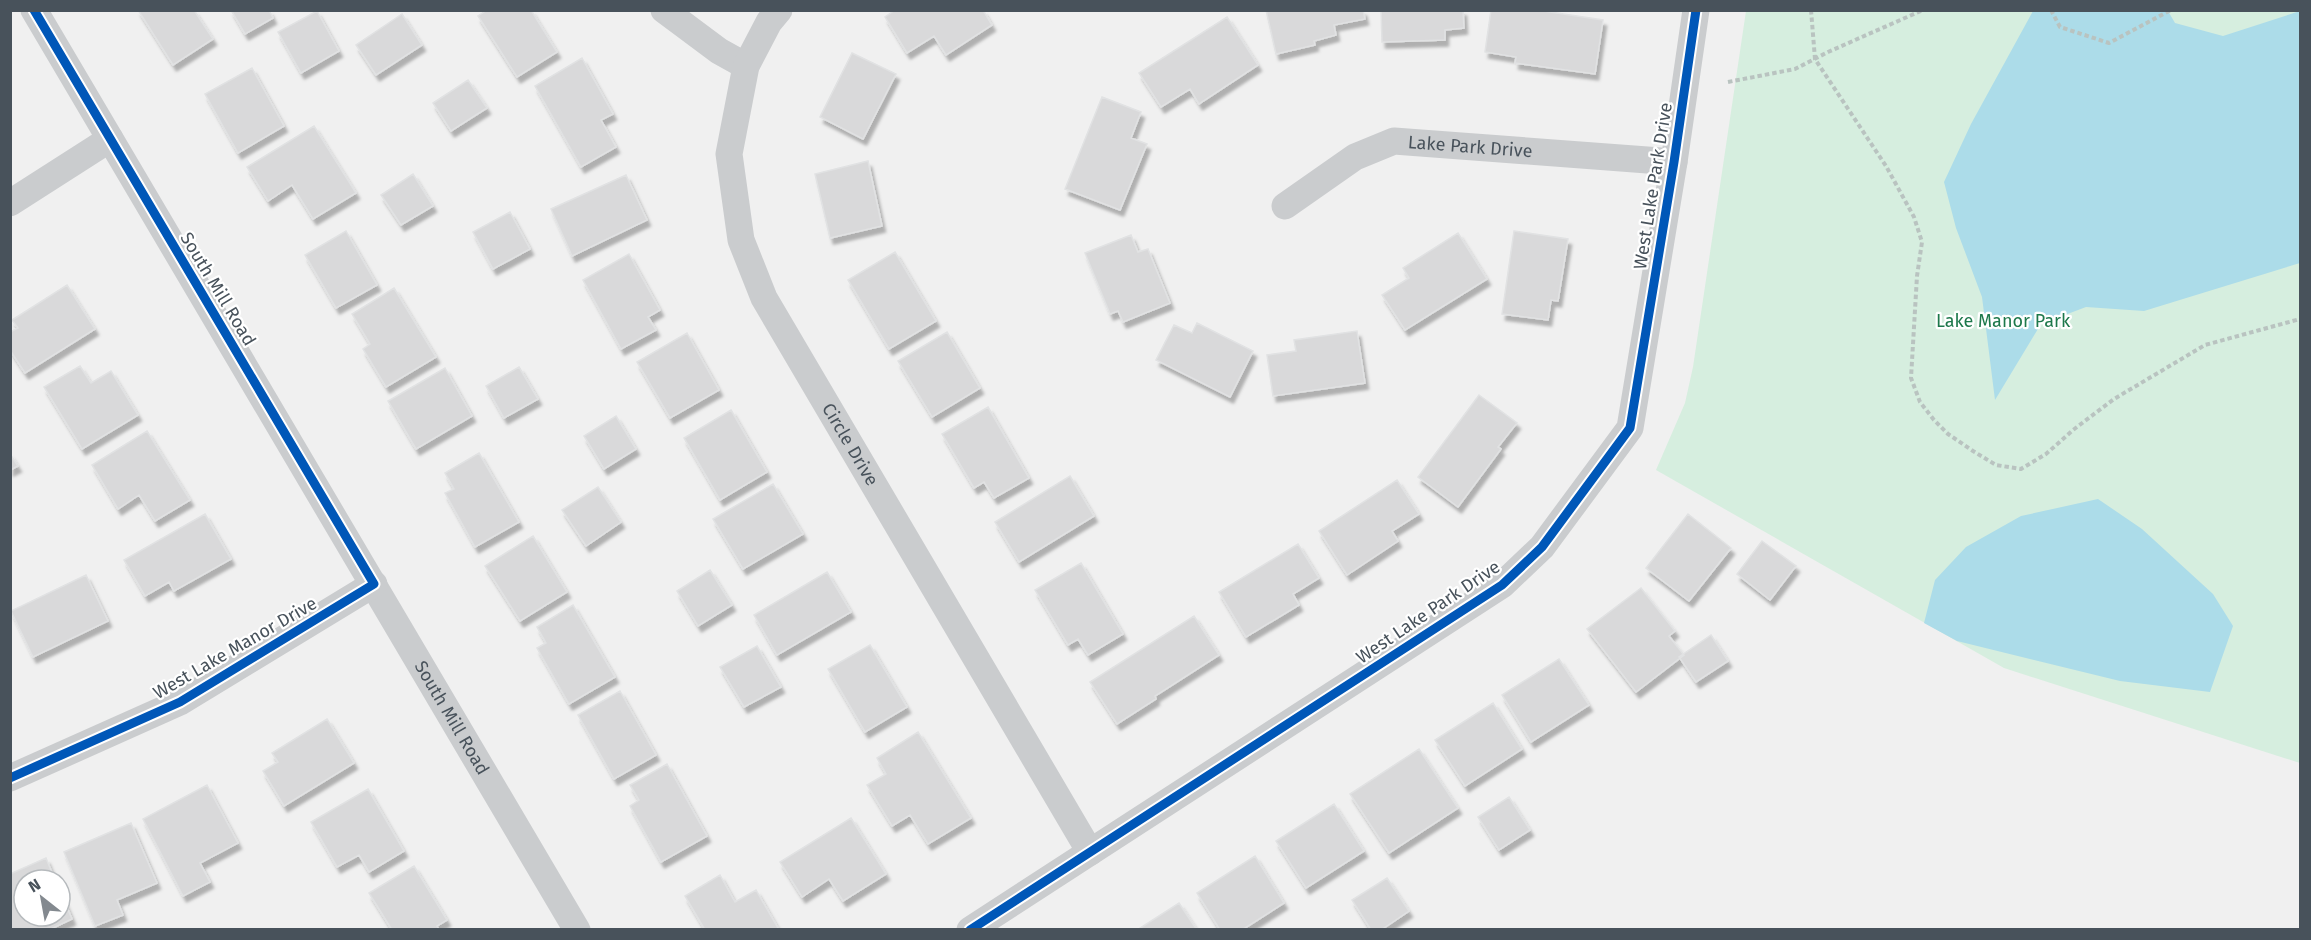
<svg xmlns="http://www.w3.org/2000/svg" width="2311" height="940" font-family="'Fira Sans',sans-serif">
  <style>
    .green { fill: #d6eedf }
    .water { fill: #acdce9 }
    .building { fill: #d9d9da; stroke: #e1e2e3; stroke-width: 1.5; filter: url(#shadow) }
    .lines { fill: none; stroke-linecap: round; stroke-linejoin: round }
    .path { stroke: #b9c3c0; stroke-width: 4; stroke-dasharray: 4.5 3; stroke-linecap: butt }
    .street { stroke: #caccce; stroke-width: 27 }
    .cycleway-casing { stroke: #fff; stroke-width: 13 }
    .cycleway { stroke: #0057b8; stroke-width: 9 }
    .labels { text-anchor: middle; dominant-baseline: central; stroke-width: 4.5; stroke-linejoin: round; paint-order: stroke }
    .street-label { font-size: 18px; fill: #48525b; stroke: #fff }
    .park-label { font-size: 18px; fill: #1d784b; stroke: #fff }
  </style>
  <defs>
    <filter id="shadow"><feDropShadow dx="3.5" dy="6" stdDeviation="1.5" flood-color="#0004"/></filter>
  </defs>
  <rect width="100%" height="100%" fill="#f0f0f0"/>
  <path class="green" d="M 1746,11 L 2300,11 L 2300,763 L 2004,668 L 1656,470 L 1685,403 L 1693,367 Z"/>
  <path class="water" d="M 2033,11 L 2168,11 L 2175,23 L 2223,36 L 2300,11 L 2300,263 L 2144,311 L 2086,307 L 2041,324 L 1995,400 L 1982,297 L 1956,228 L 1944,182 L 1971,124 Z
    M 2098,499 L 2142,529 L 2213,594 L 2233,626 L 2210,692 L 2120,681 L 1957,641 L 1924,623 L 1935,580 L 1966,547 L 2021,516 Z"/>
  <path class="building" d="M 138,10 L 194,10 L 213,39 L 173,65 Z
    M 231,10 L 269,10 L 273,18 L 245,34 Z
    M 487,10 L 531,10 L 557,52 L 517,77 L 478,16 Z
    M 895,10 L 983,10 L 992,25 L 946,55 L 934,36 L 907,53 L 885,17 Z
    M 1266,10 L 1363,10 L 1365,19 L 1334,25 L 1336,35 L 1314,41 L 1315,45 L 1276,54 Z
    M 1381,10 L 1463,10 L 1464,28 L 1445,30 L 1445,40 L 1382,42 Z
    M 1491,10 L 1537,10 L 1603,20 L 1595,74 L 1515,63 L 1516,57 L 1485,52 Z
    M 317,11 L 339,51 L 301,73 L 278,32 Z
    M 402,14 L 422,45 L 376,75 L 356,45 Z
    M 1227,17 L 1258,65 L 1199,104 L 1190,89 L 1161,107 L 1139,73 Z
    M 852,53 L 896,74 L 863,139 L 820,117 Z
    M 582,58 L 613,114 L 601,120 L 616,147 L 581,167 L 535,86 Z
    M 252,68 L 284,126 L 238,153 L 205,94 Z
    M 468,80 L 487,108 L 451,131 L 433,103 Z
    M 1102,97 L 1141,112 L 1131,138 L 1147,144 L 1120,210 L 1065,189 Z
    M 314,126 L 356,193 L 313,219 L 292,185 L 268,201 L 247,167 Z
    M 868,161 L 882,226 L 830,238 L 815,174 Z
    M 413,174 L 433,206 L 401,225 L 381,195 Z
    M 626,175 L 647,220 L 572,256 L 551,209 Z
    M 510,212 L 530,249 L 493,269 L 473,232 Z
    M 346,231 L 377,285 L 336,308 L 305,255 Z
    M 1514,231 L 1568,239 L 1558,301 L 1551,300 L 1548,320 L 1502,314 Z
    M 1458,233 L 1487,279 L 1405,330 L 1382,295 L 1409,278 L 1403,268 Z
    M 1131,235 L 1138,252 L 1148,249 L 1170,303 L 1123,322 L 1118,311 L 1110,314 L 1085,253 Z
    M 895,252 L 936,321 L 889,349 L 848,280 Z
    M 629,254 L 660,310 L 648,317 L 656,330 L 621,349 L 583,280 Z
    M 67,285 L 95,329 L 25,373 L 10,350 L 10,332 L 18,328 L 12,320 Z
    M 394,288 L 436,357 L 386,387 L 363,349 L 370,344 L 352,314 Z
    M 1197,323 L 1253,351 L 1230,397 L 1156,360 L 1174,325 L 1192,333 Z
    M 1357,331 L 1365,383 L 1273,396 L 1267,355 L 1296,351 L 1294,340 Z
    M 947,332 L 980,388 L 932,417 L 898,361 Z
    M 687,333 L 719,390 L 670,418 L 637,362 Z
    M 80,366 L 91,383 L 111,371 L 138,415 L 82,449 L 44,387 Z
    M 519,367 L 538,399 L 504,418 L 486,386 Z
    M 445,368 L 472,416 L 416,449 L 388,401 Z
    M 1479,395 L 1517,423 L 1498,447 L 1501,449 L 1458,507 L 1418,477 Z
    M 988,407 L 1029,478 L 994,498 L 984,482 L 974,488 L 942,434 Z
    M 731,410 L 767,472 L 720,500 L 684,438 Z
    M 616,416 L 636,449 L 604,469 L 584,436 Z
    M 147,431 L 190,500 L 155,521 L 139,495 L 118,509 L 92,465 Z
    M 479,453 L 519,522 L 475,547 L 445,493 L 454,489 L 445,473 Z
    M 10,454 L 18,466 L 10,470 Z
    M 1070,476 L 1094,516 L 1019,562 L 995,522 Z
    M 1397,480 L 1419,514 L 1392,531 L 1398,541 L 1347,575 L 1319,531 Z
    M 773,484 L 803,534 L 743,569 L 713,519 Z
    M 598,487 L 621,522 L 586,546 L 562,510 Z
    M 205,514 L 231,559 L 174,591 L 169,582 L 145,596 L 124,560 Z
    M 1688,514 L 1731,548 L 1689,601 L 1646,568 Z
    M 533,536 L 567,592 L 520,621 L 485,566 Z
    M 1762,541 L 1796,566 L 1770,600 L 1737,574 Z
    M 1298,544 L 1319,578 L 1293,594 L 1299,605 L 1246,637 L 1219,592 Z
    M 1081,563 L 1123,634 L 1088,655 L 1078,639 L 1068,645 L 1035,590 Z
    M 710,570 L 732,605 L 698,626 L 677,591 Z
    M 827,572 L 851,612 L 777,655 L 754,615 Z
    M 86,575 L 108,621 L 33,657 L 11,611 Z
    M 1641,588 L 1675,631 L 1669,636 L 1684,655 L 1636,692 L 1587,629 Z
    M 573,605 L 615,677 L 569,704 L 537,648 L 546,643 L 537,627 Z
    M 1194,616 L 1219,655 L 1155,696 L 1156,699 L 1117,724 L 1090,682 Z
    M 1711,635 L 1728,661 L 1696,682 L 1679,657 Z
    M 870,645 L 907,707 L 865,732 L 828,669 Z
    M 757,646 L 781,687 L 744,707 L 720,667 Z
    M 1559,659 L 1589,705 L 1531,742 L 1502,695 Z
    M 620,691 L 656,755 L 614,779 L 578,715 Z
    M 1493,703 L 1522,749 L 1465,786 L 1435,740 Z
    M 327,719 L 354,763 L 284,806 L 263,771 L 278,762 L 272,753 Z
    M 918,732 L 971,818 L 928,844 L 910,815 L 892,826 L 867,785 L 886,774 L 877,758 Z
    M 1419,749 L 1458,808 L 1389,853 L 1350,794 Z
    M 667,764 L 707,836 L 661,862 L 630,806 L 639,800 L 630,785 Z
    M 207,785 L 238,843 L 200,863 L 210,882 L 183,896 L 143,819 Z
    M 368,789 L 404,851 L 369,872 L 359,855 L 337,867 L 311,822 Z
    M 1509,797 L 1530,830 L 1499,850 L 1478,817 Z
    M 1334,804 L 1364,851 L 1306,888 L 1276,841 Z
    M 851,818 L 886,874 L 843,901 L 829,879 L 802,897 L 780,862 Z
    M 131,823 L 157,883 L 117,900 L 123,915 L 95,926 L 64,852 Z
    M 1255,856 L 1284,903 L 1242,930 L 1220,930 L 1197,893 Z
    M 46,858 L 55,880 L 24,880 L 24,916 L 60,916 L 60,891 L 72,919 L 49,930 L 10,930 L 10,874 Z
    M 414,866 L 447,920 L 437,926 L 439,930 L 392,930 L 369,893 Z
    M 720,875 L 735,902 L 756,890 L 779,930 L 705,930 L 685,896 Z
    M 1387,878 L 1409,911 L 1381,930 L 1371,930 L 1352,900 Z
    M 1179,903 L 1197,930 L 1137,930 Z"/>
  <g class="lines">
    <path class="path" d="M 1811,10 L 1815,59 L 1886,166 L 1914,217 L 1922,242 L 1917,276 L 1911,378 L 1920,402 L 1934,420 L 1948,434 L 1973,451 L 1996,465 L 2021,469 L 2046,454 L 2073,430 L 2114,399 L 2205,345 L 2300,319
      M 2051,10 L 2060,27 L 2109,43 L 2171,10
      M 1728,82 L 1795,69 L 1828,52 L 1923,10"/>
    <g class="street">
      <path id="s1" d="M 34,10 L 577,930"/>
      <path d="M 664,10 L 719,51 L 746,66"/>
      <path id="s2" d="M 779,10 L 769,22 L 746,66 L 729,154 L 741,240 L 764,298 L 1090,852"/>
      <path d="M 10,203 L 110,139"/>
      <path id="s3" d="M 1285,206 L 1355,157 L 1394,141 L 1674,162"/>
      <path d="M 10,778 L 180,702 L 374,584"/>
      <path d="M 970,930 L 1502,585 L 1542,547 L 1630,428 L 1674,162 L 1696,10"/>
    </g>
    <defs>
      <path id="cycleway" d="M 10,778 L 180,702 L 374,584 L 34,10
        M 970,930 L 1502,585 L 1542,547 L 1630,428 L 1674,162 L 1696,10"/>
    </defs>
    <use href="#cycleway" class="cycleway-casing"/>
    <use href="#cycleway" class="cycleway"/>
  </g>
  <g class="labels">
    <g class="street-label">
      <text stroke="none"><textPath href="#s3" startOffset="204">Lake Park Drive</textPath></text>
      <text transform="translate(1653 186) rotate(-81)">West Lake Park Drive</text>
      <text transform="translate(218 289) rotate(59)">South Mill Road</text>
      <text stroke="none"><textPath href="#s2" startOffset="474">Circle Drive</textPath></text>
      <text transform="translate(1428 612) rotate(-34)">West Lake Park Drive</text>
      <text transform="translate(235 648) rotate(-30)">West Lake Manor Drive</text>
      <text stroke="none"><textPath href="#s1" startOffset="822">South Mill Road</textPath></text>
    </g>
    <g class="park-label">
      <text x="2003" y="321">Lake Manor Park</text>
    </g>
  </g>
  <rect width="2311" height="940" fill="none" stroke="#48525b" stroke-width="24"/>
  <g transform="translate(42 898) rotate(329)"><circle r="28" fill="#ffffff" stroke="#b6babd" stroke-width="1.5"/>
  <path d="M0-4.5L10 22L0 15L-10 22Z" fill="#83898f"/>
  <text y="-9" font-size="16" font-weight="bold" text-anchor="middle" fill="#48525b">N</text>
  </g>
</svg>
